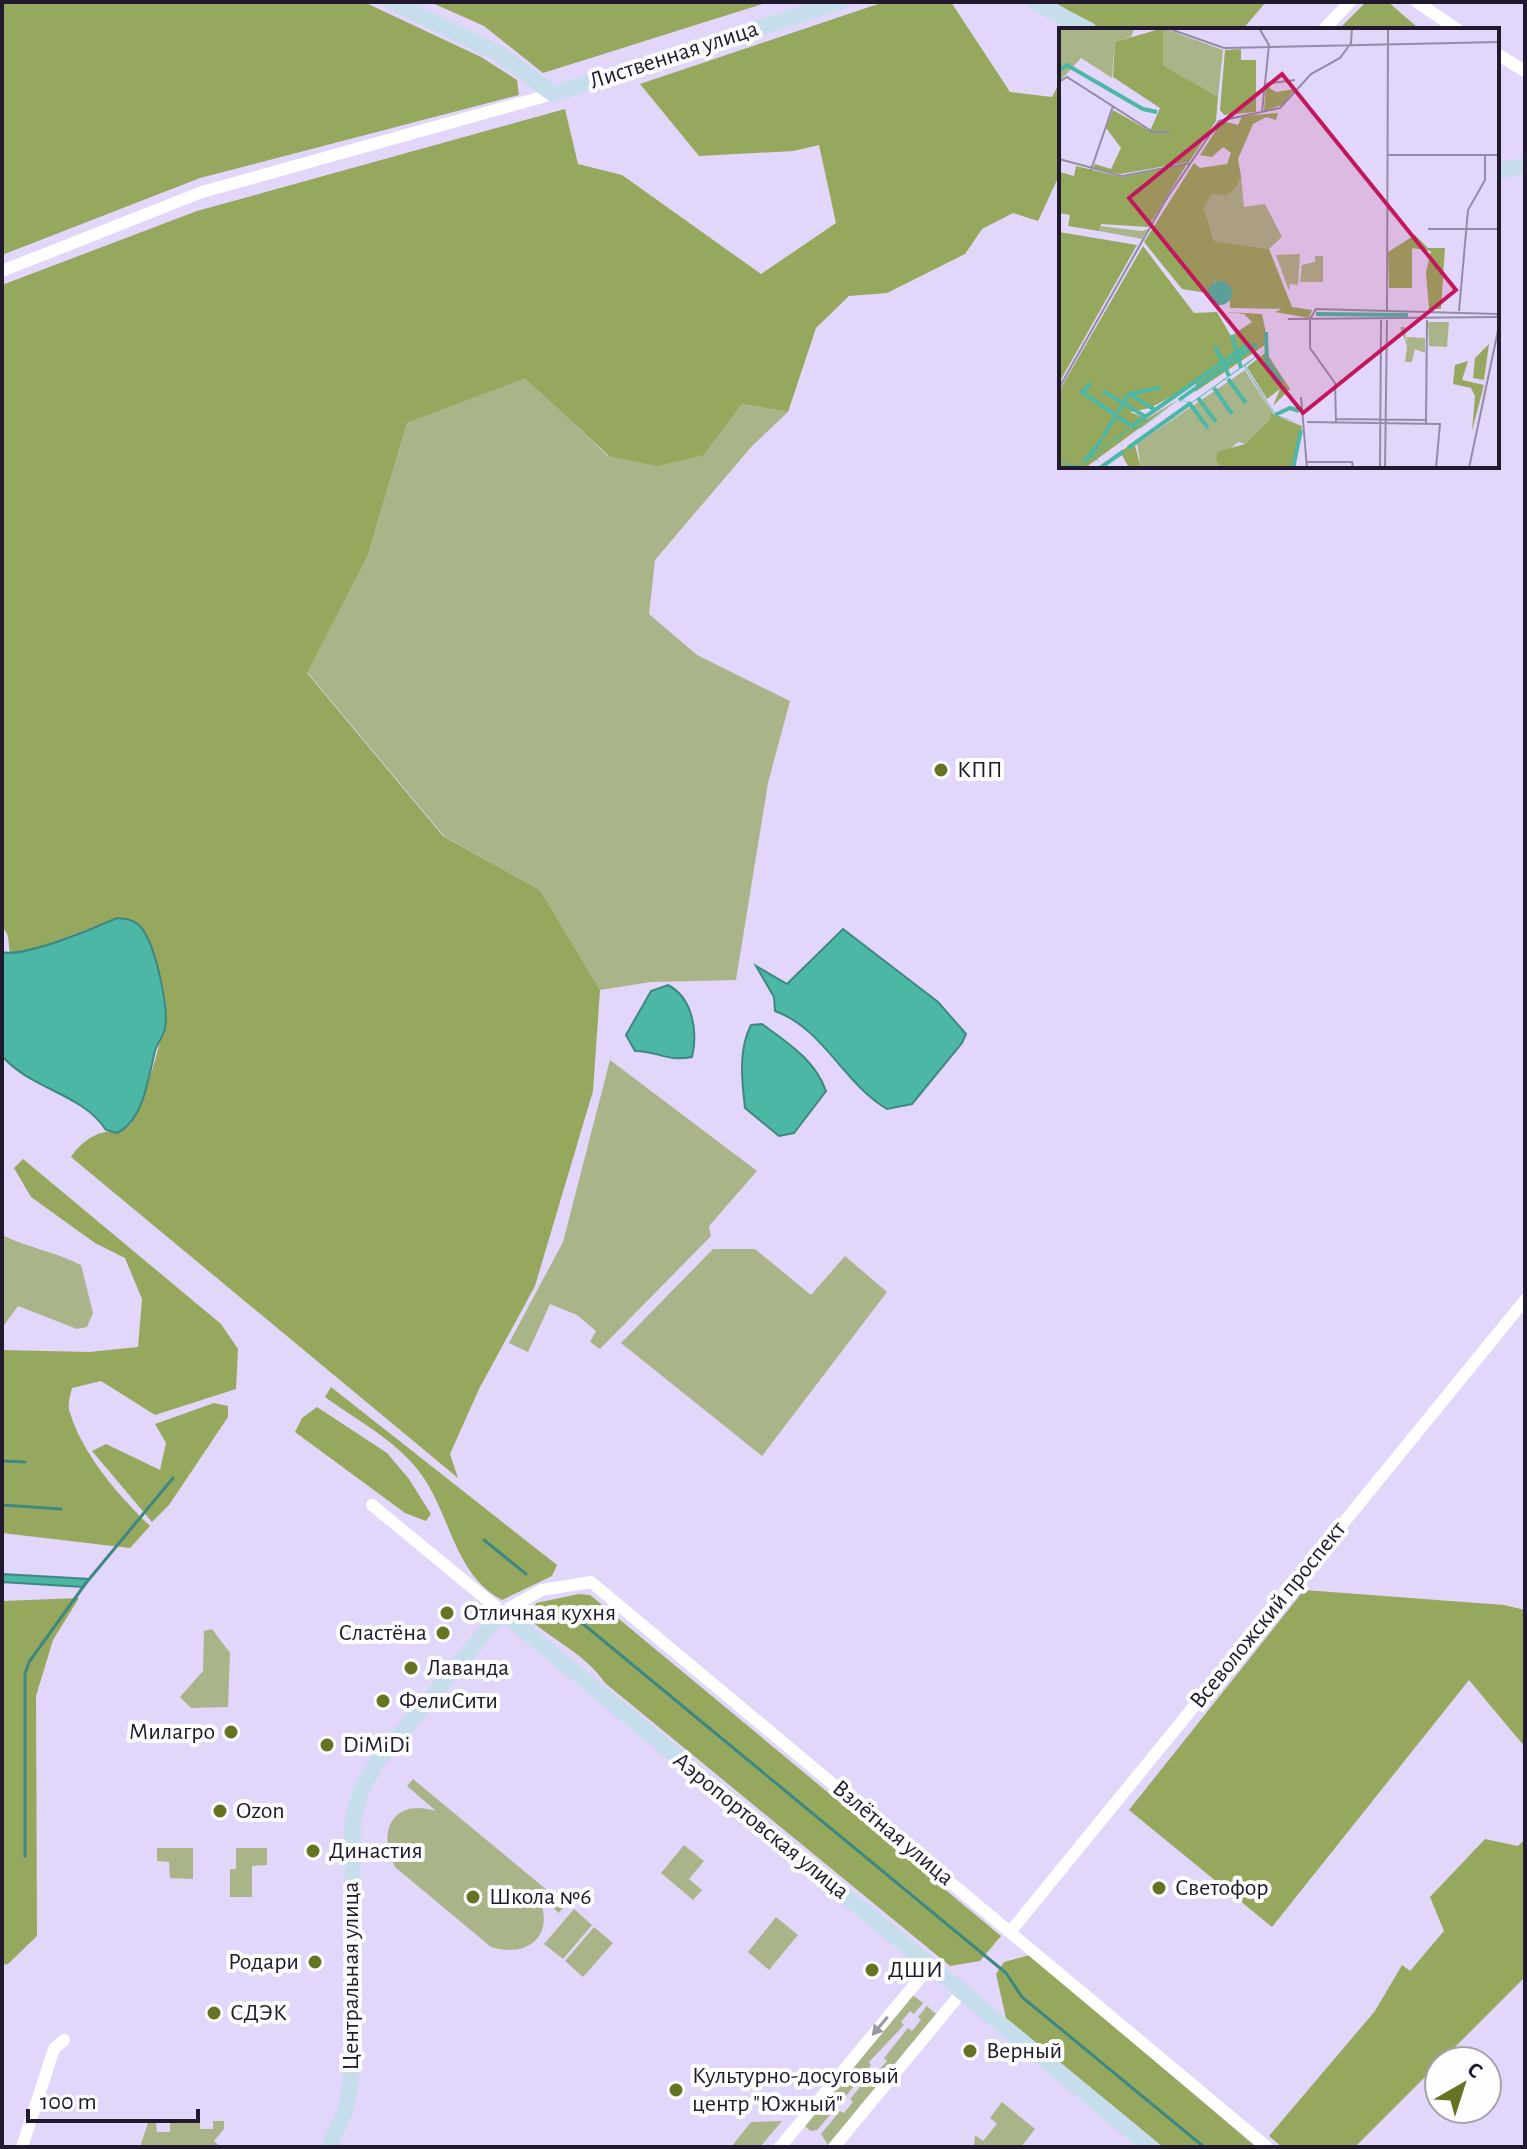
<svg xmlns="http://www.w3.org/2000/svg" width="1527" height="2149" font-family="'Alegreya Sans',sans-serif">
  <style>
    .green { fill: #a9b589 }
    .forest { fill: #96a85d }
    .water { fill: #4bb7a4; stroke: #3e8881; stroke-width: 2 }
    .lines { fill: none; stroke-linecap: round; stroke-linejoin: round }
    .stream { stroke: #3e8881; stroke-width: 3 }
    .street { stroke: #fff; stroke-width: 12 }
    .secondary { stroke: #c6ddec; stroke-width: 16 }
    .oneway { fill: #9b98a1 }
    .poi-dot { fill: #647422; stroke: #fefefe; stroke-width: 3 }
    .labels { text-anchor: middle; dominant-baseline: central; stroke-width: 8; stroke-linejoin: round; paint-order: stroke }
    .street-label { font-size: 24px; fill: #21192e; stroke: #fefefe }
    .poi-label { font-size: 24px; fill: #21192e; stroke: #fefefe; text-anchor: start }
    .inset-river { fill: none; stroke: #4bb7a4; stroke-width: 4 }
    .inset-road { fill: none; stroke: #958aa8; stroke-width: 2 }
    .view { fill: #c2185b; fill-opacity: 0.15; stroke: #c2185b; stroke-width: 4 }
    .inset-edge { fill: none; stroke: #21192e; stroke-width: 4 }
  </style>
  <rect width="100%" height="100%" fill="#e2d6fa"/>
  <path class="green" d="M 525,377 L 608,456 L 704,455 L 742,404 L 788,412 L 752,446 L 655,560 L 649,614 L 697,655 L 790,701 L 768,783 L 736,980 L 651,982 L 600,990 L 540,890 L 444,836 L 307,672 L 368,555 L 407,423 Z
    M 610,1060 L 757,1171 L 709,1226 L 711,1236 L 600,1349 L 590,1342 L 596,1331 L 577,1315 L 550,1304 L 528,1352 L 509,1343 L 563,1242 Z
    M 2,1235 C 29,1248 53,1251 81,1265 L 93,1313 L 87,1327 L 77,1329 L 18,1306 L 2,1328 Z
    M 713,1249 L 755,1249 L 811,1295 L 845,1256 L 887,1292 L 762,1456 L 621,1343 Z
    M 212,1629 L 230,1653 L 228,1707 L 191,1708 L 180,1697 L 203,1671 L 204,1631 Z
    M 413,1779 L 565,1905 L 559,1913 L 538,1896 C 556,1933 530,1959 491,1947 L 395,1867 C 376,1830 394,1798 436,1811 L 407,1786 Z
    M 684,1845 L 704,1861 L 689,1879 L 702,1890 L 693,1900 L 661,1873 Z
    M 157,1848 L 193,1848 L 193,1879 L 170,1878 L 169,1862 L 157,1861 Z
    M 236,1848 L 267,1848 L 267,1865 L 252,1866 L 252,1897 L 230,1897 L 230,1869 L 236,1869 Z
    M 574,1909 L 592,1925 L 563,1959 L 544,1944 Z
    M 776,1917 L 798,1935 L 769,1970 L 748,1952 Z
    M 594,1927 L 613,1943 L 583,1977 L 565,1961 Z
    M 913,1995 L 923,2003 L 914,2014 L 910,2011 L 901,2022 L 904,2025 L 869,2062 L 871,2065 L 846,2096 L 842,2093 L 833,2104 L 836,2108 L 817,2130 L 811,2131 L 805,2126 Z
    M 927,2006 L 936,2014 L 828,2145 L 821,2134 L 840,2111 L 844,2113 L 853,2102 L 850,2099 L 875,2069 L 878,2071 L 887,2061 L 884,2058 L 908,2028 L 912,2031 L 921,2020 L 918,2017 Z
    M 1002,2102 L 1035,2129 L 1021,2147 L 974,2147 L 975,2135 L 983,2141 L 997,2124 L 990,2118 Z
    M 213,2121 L 224,2121 L 224,2129 L 214,2141 L 220,2147 L 140,2147 L 148,2123 L 156,2123 L 157,2132 L 170,2132 L 170,2122 L 200,2122 L 200,2129 L 213,2129 Z
    M 782,2121 L 760,2147 L 731,2147 L 751,2122 Z"/>
  <path class="forest" d="M 2,2 L 364,2 L 481,57 L 517,80 L 519,95 L 200,178 L 2,255 Z
    M 430,2 L 769,2 L 543,73 L 484,26 Z
    M 884,2 L 951,2 L 1010,92 L 1052,97 L 1061,80 L 1061,177 L 1057,180 L 1038,221 L 1013,213 L 982,229 L 965,254 L 887,293 L 849,296 L 816,328 L 788,412 L 742,404 L 704,455 L 657,466 L 609,456 L 525,378 L 407,423 L 368,555 L 307,673 L 443,836 L 540,890 L 600,990 L 593,1091 L 535,1286 L 479,1389 L 450,1454 L 458,1478 L 71,1157 C 81,1142 98,1129 117,1132 C 123,1130 128,1128 132,1122 C 143,1106 168,1023 166,1005 C 163,979 151,952 141,928 L 117,918 L 43,946 L 10,955 L 8,936 L 2,925 L 2,285 L 197,211 L 565,109 L 578,164 L 622,175 L 761,274 L 836,223 L 819,145 L 793,151 L 699,156 L 640,84 Z
    M 1054,2 L 1266,2 L 1242,30 L 1102,30 Z
    M 1366,2 L 1388,2 L 1416,26 L 1415,30 L 1338,30 Z
    M 23,1159 L 221,1324 L 238,1349 L 236,1389 L 155,1415 L 101,1381 L 72,1388 C 70,1396 67,1406 70,1413 C 83,1455 119,1496 150,1526 L 130,1548 L 2,1533 L 2,1350 L 89,1352 L 138,1347 L 142,1299 L 125,1258 L 95,1243 L 31,1197 L 14,1168 Z
    M 331,1387 L 557,1565 L 552,1576 L 502,1600 C 450,1572 451,1506 413,1464 C 389,1437 354,1418 325,1397 Z
    M 214,1403 L 228,1406 L 228,1417 L 169,1505 L 152,1522 L 92,1451 L 106,1444 L 160,1470 L 166,1443 L 155,1424 Z
    M 317,1407 L 387,1453 L 409,1479 L 431,1514 L 426,1521 L 405,1513 L 295,1432 L 302,1418 Z
    M 1304,1590 L 1504,1605 L 1525,1610 L 1525,1747 L 1469,1680 L 1272,1927 L 1129,1810 Z
    M 579,1594 L 590,1595 L 1001,1936 L 980,1961 L 950,1966 L 605,1683 C 585,1654 556,1642 530,1620 L 536,1603 Z
    M 79,1598 L 53,1640 L 36,1696 L 37,1936 L 8,1964 L 2,1965 L 2,1601 Z
    M 1485,1839 L 1518,1846 L 1525,1839 L 1525,1977 L 1355,2147 L 1282,2147 L 1269,2136 L 1375,2011 L 1402,1965 L 1410,1971 L 1444,1931 L 1430,1897 Z
    M 1030,1955 L 1256,2147 L 1163,2147 L 1006,2018 L 996,1974 L 1004,1962 Z"/>
  <path class="water" d="M 117,918 C 126,919 133,919 140,926 C 155,942 169,1007 165,1028 C 164,1036 157,1043 155,1051 C 148,1078 144,1120 117,1133 L 106,1130 C 83,1094 31,1089 3,1057 L 2,952 C 23,958 94,928 117,918 Z
    M 843,929 L 938,1002 L 966,1034 L 962,1043 L 912,1104 L 887,1109 C 843,1083 824,1029 775,1011 L 774,997 L 756,966 L 787,984 Z
    M 668,985 C 693,998 698,1032 692,1057 C 666,1062 659,1051 635,1051 L 626,1035 L 651,991 Z
    M 762,1024 C 788,1043 815,1060 826,1091 L 794,1133 L 779,1136 L 745,1108 C 742,1082 738,1050 751,1025 Z
    M 2,1574 L 89,1579 L 83,1587 L 2,1582 Z"/>
  <g class="lines">
    <path class="stream" d="M 2,1461 L 25,1462
      M 2,1505 L 61,1509
      M 484,1540 L 526,1574
      M 565,1609 L 1006,1973 L 1022,1997 L 1204,2147
      M 25,1856 L 25,1674 L 29,1662 L 86,1583 L 173,1478"/>
    <path class="street" d="M 1417,2 L 1458,30
      M 1323,30 L 1350,2
      M 1497,54 L 1525,71
      M 2,271 L 202,192 L 553,94
      M 372,1505 L 502,1612 L 542,1590 L 591,1582 L 1267,2147
      M 1011,1931 L 1525,1300
      M 22,2147 L 54,2049 L 64,2040
      M 780,2147 L 930,1966
      M 834,2147 L 962,1992"/>
    <path class="secondary" d="M 392,2 L 498,53 L 553,94 L 840,2
      M 1034,2 L 1089,30
      M 1497,172 L 1525,165
      M 329,2147 L 346,2109 L 351,2081 L 353,1818 L 361,1791 L 377,1762 L 502,1612 L 1150,2147"/>
  </g>
  <defs><path id="oneway-solid" d="M-6-.8H1V-3.2L6.5 0L1 3.2V.8H-6Z" transform="scale(2)"/></defs>
  <use class="oneway" href="#oneway-solid" transform="translate(880 2026) rotate(130)"/>
  <g class="poi-dot">
    <circle cx="941" cy="770" r="8"/>
    <circle cx="447" cy="1613" r="8"/>
    <circle cx="443" cy="1633" r="8"/>
    <circle cx="411" cy="1668" r="8"/>
    <circle cx="383" cy="1701" r="8"/>
    <circle cx="231" cy="1732" r="8"/>
    <circle cx="327" cy="1745" r="8"/>
    <circle cx="220" cy="1811" r="8"/>
    <circle cx="313" cy="1851" r="8"/>
    <circle cx="1159" cy="1888" r="8"/>
    <circle cx="473" cy="1897" r="8"/>
    <circle cx="315" cy="1962" r="8"/>
    <circle cx="872" cy="1970" r="8"/>
    <circle cx="214" cy="2013" r="8"/>
    <circle cx="970" cy="2051" r="8"/>
    <circle cx="676" cy="2090" r="8"/>
  </g>
  <g class="labels">
    <g class="street-label">
      <text transform="translate(674 55) rotate(-18)">Лиственная улица</text>
      <text transform="translate(1268 1615) rotate(-51)">Всеволожский проспект</text>
      <text transform="translate(761 1826) rotate(39)">Аэропортовская улица</text>
      <text transform="translate(893 1833) rotate(40)">Взлётная улица</text>
      <text transform="translate(351 1976) rotate(-90)">Центральная улица</text>
    </g>
    <g class="poi-label">
      <text x="957" y="770">КПП</text>
      <text x="463" y="1613">Отличная кухня</text>
      <text x="427" y="1633" text-anchor="end">Сластёна</text>
      <text x="427" y="1668">Лаванда</text>
      <text x="399" y="1701">ФелиСити</text>
      <text x="215" y="1732" text-anchor="end">Милагро</text>
      <text x="343" y="1745">DiMiDi</text>
      <text x="236" y="1811">Ozon</text>
      <text x="329" y="1851">Династия</text>
      <text x="1175" y="1888">Светофор</text>
      <text x="489" y="1897">Школа №6</text>
      <text x="299" y="1962" text-anchor="end">Родари</text>
      <text x="888" y="1970">ДШИ</text>
      <text x="230" y="2013">СДЭК</text>
      <text x="986" y="2051">Верный</text>
      <text x="692" y="2076">Культурно-досуговый<tspan x="692" dy="28">центр "Южный"</tspan></text>
    </g>
  </g>
  <g transform="translate(1059 28)">
    <rect width="440" height="440" fill="#e2d6fa"/>
    <path d="M 0,0 L 76,0 L 72,9 L 56,14 L 53,50 L 22,30 L 0,54 ZM 104,0 L 164,22 L 159,69 L 104,37 ZM 182,148 L 185,179 L 206,176 L 223,209 L 210,221 L 155,213 L 145,180 L 153,165 ZM 41,198 L 83,203 L 89,201 L 83,211 L 40,203 ZM 241,226 L 239,257 L 231,256 L 230,263 L 217,227 ZM 256,228 L 264,228 L 264,254 L 241,254 L 243,237 L 256,234 ZM 369,294 L 390,294 L 388,319 L 370,318 ZM 341,299 L 346,299 L 347,315 L 348,309 L 366,310 L 366,325 L 356,321 L 353,334 L 346,334 L 348,318 ZM 186,342 L 212,384 L 211,391 L 186,416 L 179,414 L 157,433 L 162,440 L 82,440 L 78,416 Z" fill="#a9b589"/>
    <path d="M 104,0 L 104,37 L 159,69 L 157,93 L 130,134 L 62,146 L 34,141 L 36,136 L 52,141 L 62,120 L 47,100 L 54,82 L 91,103 L 101,80 L 54,49 L 56,14 ZM 182,21 L 182,32 L 197,32 L 197,84 L 165,87 L 161,82 L 166,22 ZM 207,58 L 217,64 L 236,61 L 223,77 L 205,83 ZM 219,85 L 217,92 L 207,89 L 194,96 L 179,131 L 182,148 L 177,159 L 168,167 L 153,166 L 145,180 L 155,213 L 210,221 L 233,279 L 253,282 L 250,290 L 216,284 L 223,281 L 171,280 L 170,260 L 156,253 L 148,265 L 123,261 L 85,214 L 135,135 L 141,140 L 168,136 L 172,125 L 164,119 L 153,129 L 141,127 L 163,93 L 179,97 L 183,88 ZM 128,136 L 89,199 L 42,196 L 40,203 L 9,198 L 11,187 L 0,185 L 1,144 L 15,148 L 17,138 L 63,149 ZM 0,204 L 78,217 L 0,355 ZM 356,207 L 369,220 L 386,220 L 382,281 L 370,281 L 367,244 L 372,223 L 353,220 L 353,260 L 330,260 L 329,224 ZM 84,218 L 135,285 L 158,284 L 172,308 L 193,294 L 185,286 L 166,284 L 203,286 L 209,315 L 136,364 L 137,355 L 91,380 L 71,384 L 88,391 L 120,371 L 26,440 L 0,440 L 0,363 ZM 430,316 L 425,352 L 414,350 L 416,330 ZM 207,324 L 231,361 L 214,378 L 221,361 L 208,371 L 188,339 ZM 409,333 L 403,352 L 425,357 L 413,403 L 416,368 L 412,360 L 394,356 L 396,337 ZM 187,341 L 215,387 L 243,398 L 236,440 L 162,440 L 157,433 L 158,424 L 186,416 L 211,391 L 212,384 ZM 75,414 L 82,440 L 70,440 L 63,427 L 39,440 Z" fill="#96a85d"/>
    <path d="M149 265a12 12 0 1 1 24 0a12 12 0 1 1-24 0ZM 207,321 L 186,338 L 217,387 L 244,396 L 217,388 L 185,338 L 133,375 L 119,373 L 82,400 L 70,402 L 58,411 L 66,420 L 57,411 L 34,428 L 41,434 L 32,429 L 16,440 L 0,433 L 18,438 L 69,401 L 82,399 L 119,373 L 133,374 Z" fill="#4bb7a4"/>
    <path class="inset-river" d="M 0,42 L 8,37 L 84,81 L 98,84M 257,286 L 349,287M 207,304 L 208,334 L 223,354M 173,307 L 182,340M 156,318 L 170,348M 169,351 L 187,375M 32,355 L 23,364 L 71,397M 155,360 L 173,386M 44,363 L 87,389M 71,366 L 96,382M 139,370 L 157,394M 120,372 L 198,316M 131,376 L 149,400M 59,384 L 70,366 L 101,360M 216,387 L 231,380 L 240,383M 72,399 L 191,315M 44,409 L 57,387M 69,420 L 132,375M 25,434 L 43,411M 41,440 L 65,423M 234,440 L 242,402"/>
    <path class="inset-road" d="M 108,0 L 165,20 L 440,14M 200,0 L 210,17 L 203,84M 0,54 L 8,49 L 94,104 L 111,104M 206,56 L 236,52M 328,127 L 440,127M 0,131 L 63,148 L 132,135M 32,142 L 54,78M 369,201 L 440,201M 328,282 L 329,0M 400,283 L 409,182 L 426,152 L 426,127M 229,291 L 440,289M 251,291 L 257,281 L 440,286M 251,291 L 251,320 L 276,355 L 277,395M 0,360 L 106,173 L 160,93 L 221,80 L 252,46 L 281,30 L 292,15 L 293,0M 242,369 L 248,440M 277,391 L 367,392M 248,394 L 381,396 L 377,440M 367,395 L 368,292M 247,434 L 293,434 L 294,440M 321,440 L 322,292M 326,440 L 328,292M 410,440 L 440,298"/>
    <path class="view" d="M 223,46 L 397,262 L 244,385 L 70,170 Z"/>
    <rect width="440" height="440" class="inset-edge"/>
  </g>
  <rect width="1527" height="2149" fill="none" stroke="#21192e" stroke-width="8"/>
  <g transform="translate(1463 2085) rotate(39)"><circle r="38" fill="#fefefe" stroke="#a6a2ab" stroke-width="2"/>
  <path d="M0-6L14 30L0 20L-14 30Z" fill="#647422"/>
  <text y="-12" font-size="22" font-weight="bold" text-anchor="middle" fill="#21192e">С</text>
  </g>
  <path d="M28 2109v12h170v-12" fill="none" stroke="#21192e" stroke-width="4"/>
  <text x="40" y="2109" font-size="24" fill="#21192e" stroke="#fefefe" stroke-width="6" paint-order="stroke">100 m</text>
</svg>
